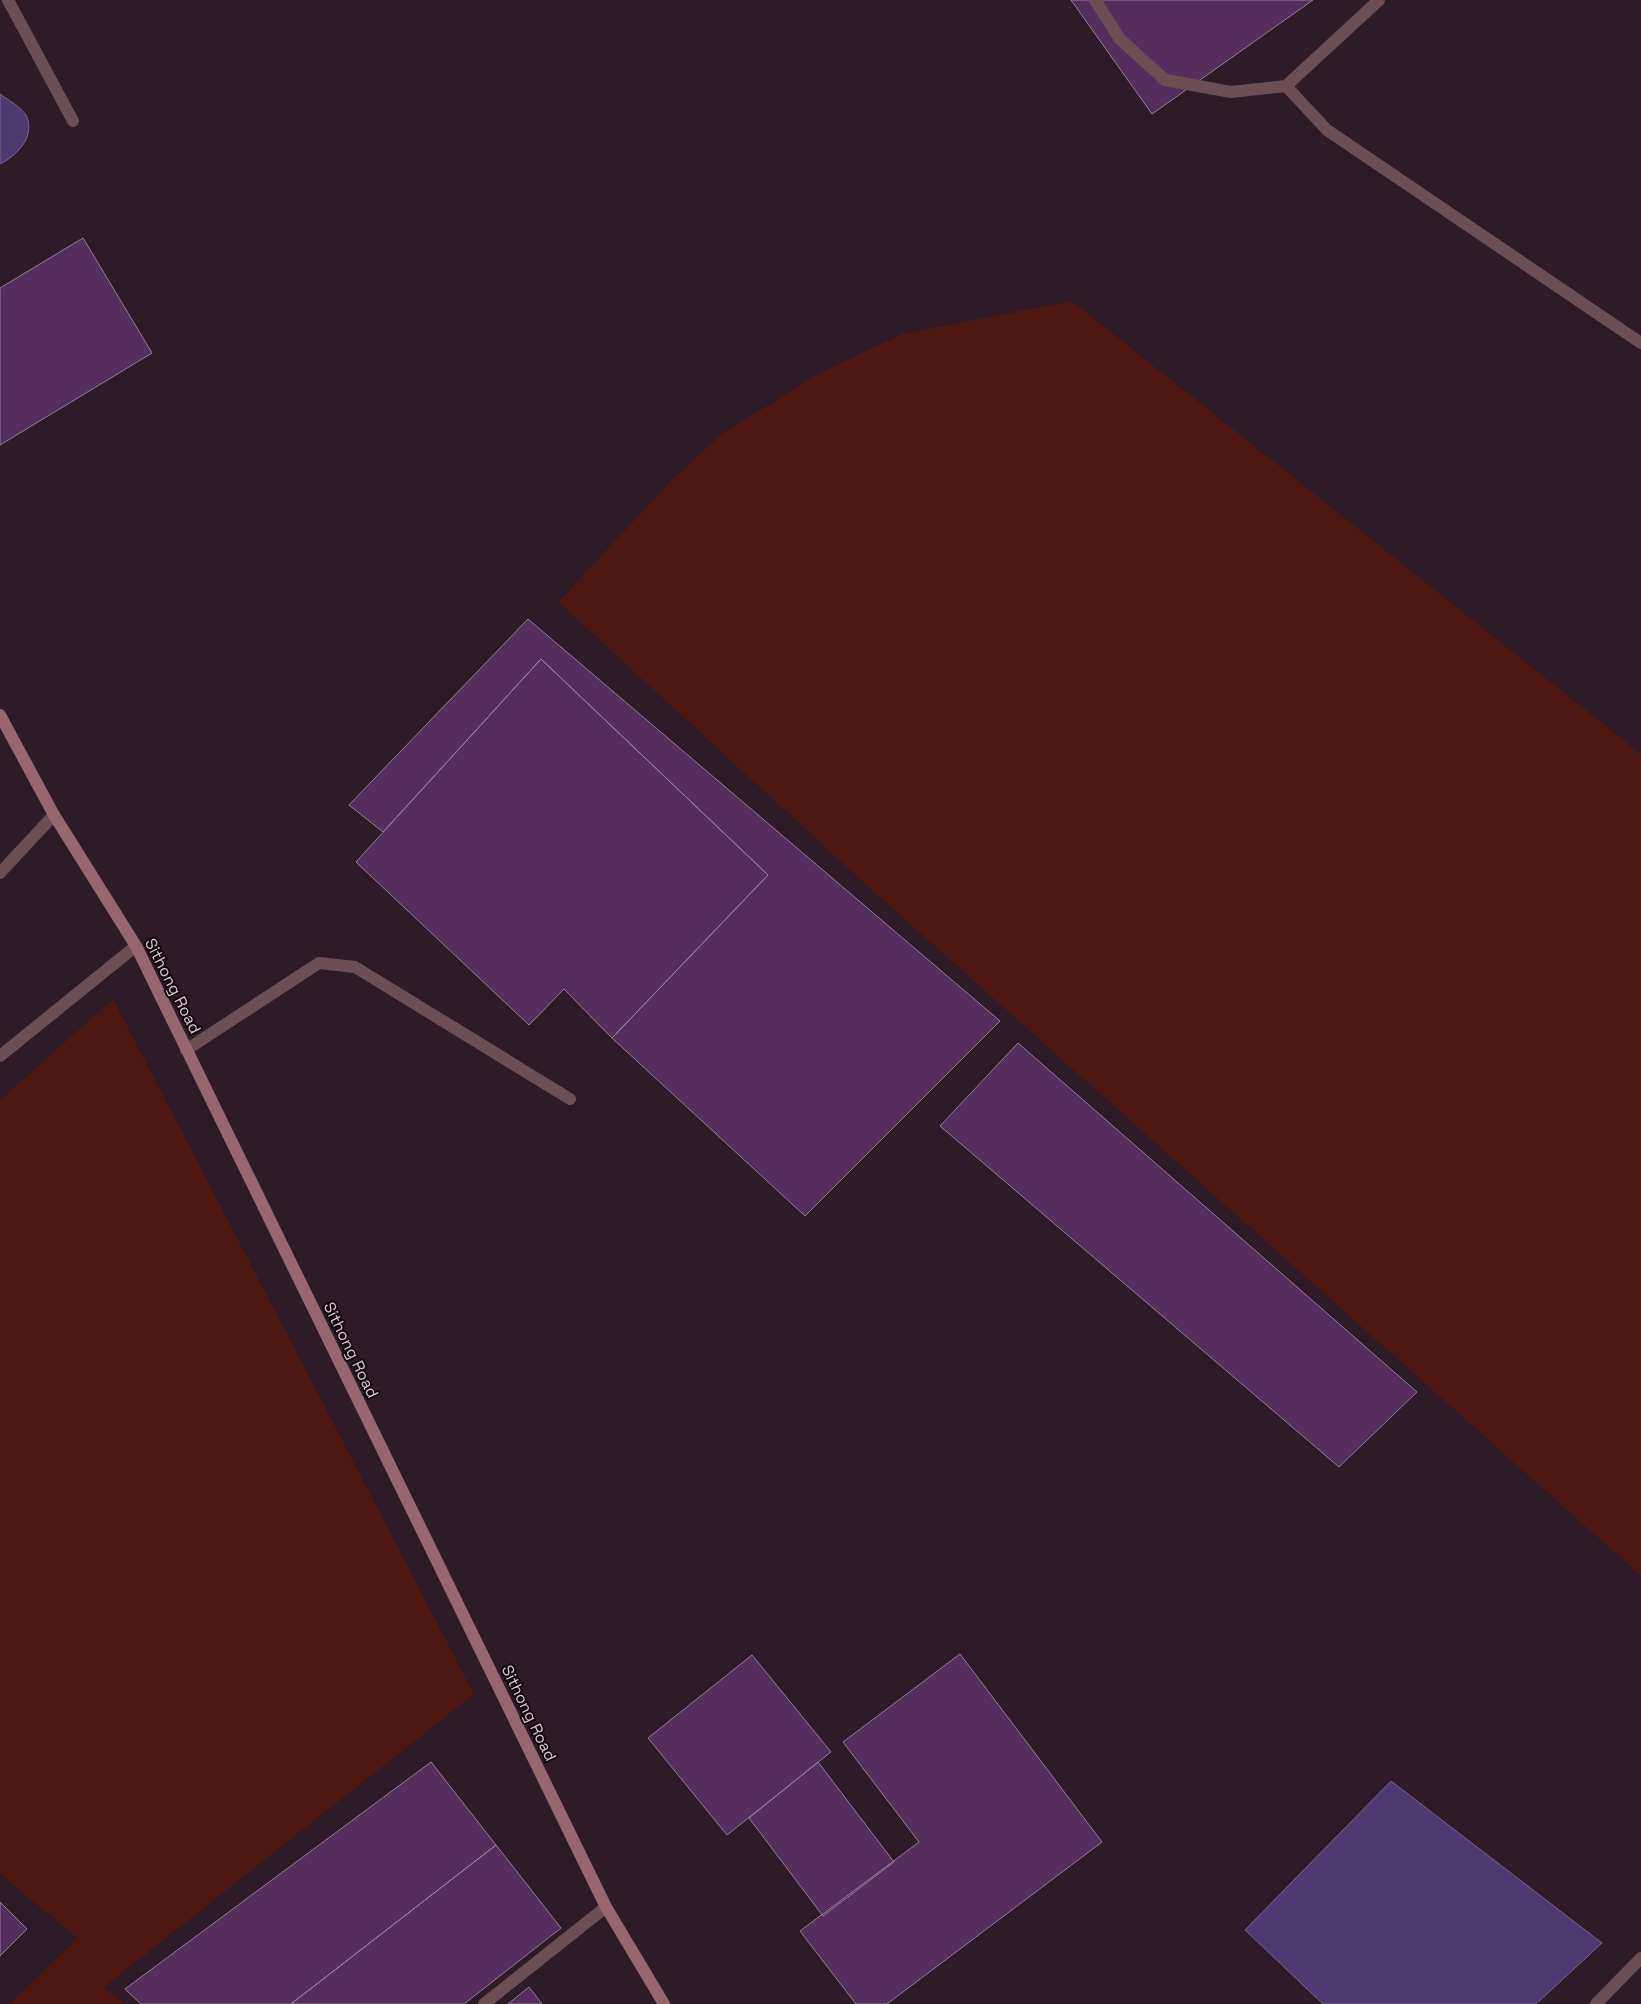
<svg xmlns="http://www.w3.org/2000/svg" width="1641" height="2004" font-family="'Space Grotesk',sans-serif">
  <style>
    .green { fill: #4d1912 }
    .water { fill: #4c3a71; stroke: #77668f }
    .building { fill: #562e5e; stroke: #928096 }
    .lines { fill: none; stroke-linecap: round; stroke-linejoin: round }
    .service { stroke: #6d4e54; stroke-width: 12 }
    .minor { stroke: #6d4e54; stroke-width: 12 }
    .secondary { stroke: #96676f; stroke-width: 12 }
    .labels { text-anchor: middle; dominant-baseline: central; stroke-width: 4; stroke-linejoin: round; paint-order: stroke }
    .street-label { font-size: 16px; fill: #dbccd4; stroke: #12080e }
  </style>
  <rect width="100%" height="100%" fill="#2f1a27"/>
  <path class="green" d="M 1072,301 L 1641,754 L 1641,1576 L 874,892 L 558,602 L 672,480 L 722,434 L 820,373 L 902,334 Z
    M 113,999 L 474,1694 L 104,1987 L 123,2004 L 10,2004 L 77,1938 L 0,1874 L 0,1100 Z"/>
  <path class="water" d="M 0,94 C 8,100 23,108 27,117 C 35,138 16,156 0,164 Z
    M 1391,1781 L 1602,1943 L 1536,2004 L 1323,2004 L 1245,1930 Z"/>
  <path class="building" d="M 1071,0 L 1313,0 L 1152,114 Z
    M 83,238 L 152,353 L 0,445 L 0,288 Z
    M 528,619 L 1000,1021 L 805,1216 L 612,1038 L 768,875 L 541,659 L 383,832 L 349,805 Z
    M 541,659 L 768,875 L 612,1038 L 564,989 L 529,1025 L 356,862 Z
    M 1018,1043 L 1417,1392 L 1339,1467 L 940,1126 Z
    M 960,1654 L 1102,1842 L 887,2004 L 856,2004 L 800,1931 L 919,1842 L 843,1742 Z
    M 752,1655 L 831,1752 L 727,1835 L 648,1738 Z
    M 431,1762 L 496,1845 L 291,2004 L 141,2004 L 125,1989 Z
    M 818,1762 L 894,1862 L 823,1916 L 749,1818 Z
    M 496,1845 L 561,1928 L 464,2004 L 291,2004 Z
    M 0,1902 L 27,1929 L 0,1956 Z
    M 529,1987 L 542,2004 L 508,2004 Z"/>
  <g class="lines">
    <path class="service" d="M 8,0 L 73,121
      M 0,873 L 54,815
      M 186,1050 L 319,963 L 355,967 L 570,1099
      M 0,1056 L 136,946
      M 484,2004 L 606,1907"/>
    <path class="minor" d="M 1095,0 L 1120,39 L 1165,80 L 1231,92 L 1286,86
      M 1379,0 L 1286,86 L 1327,130 L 1641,343
      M 1596,2004 L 1641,1958"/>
    <path class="secondary" d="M 0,715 L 54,815 L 136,946 L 606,1907 L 664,2004"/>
  </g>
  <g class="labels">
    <g class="street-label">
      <text transform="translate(173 986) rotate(63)">Sithong Road</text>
      <text transform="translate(351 1350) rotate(64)">Sithong Road</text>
      <text transform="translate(529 1713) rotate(64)">Sithong Road</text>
    </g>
  </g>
</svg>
